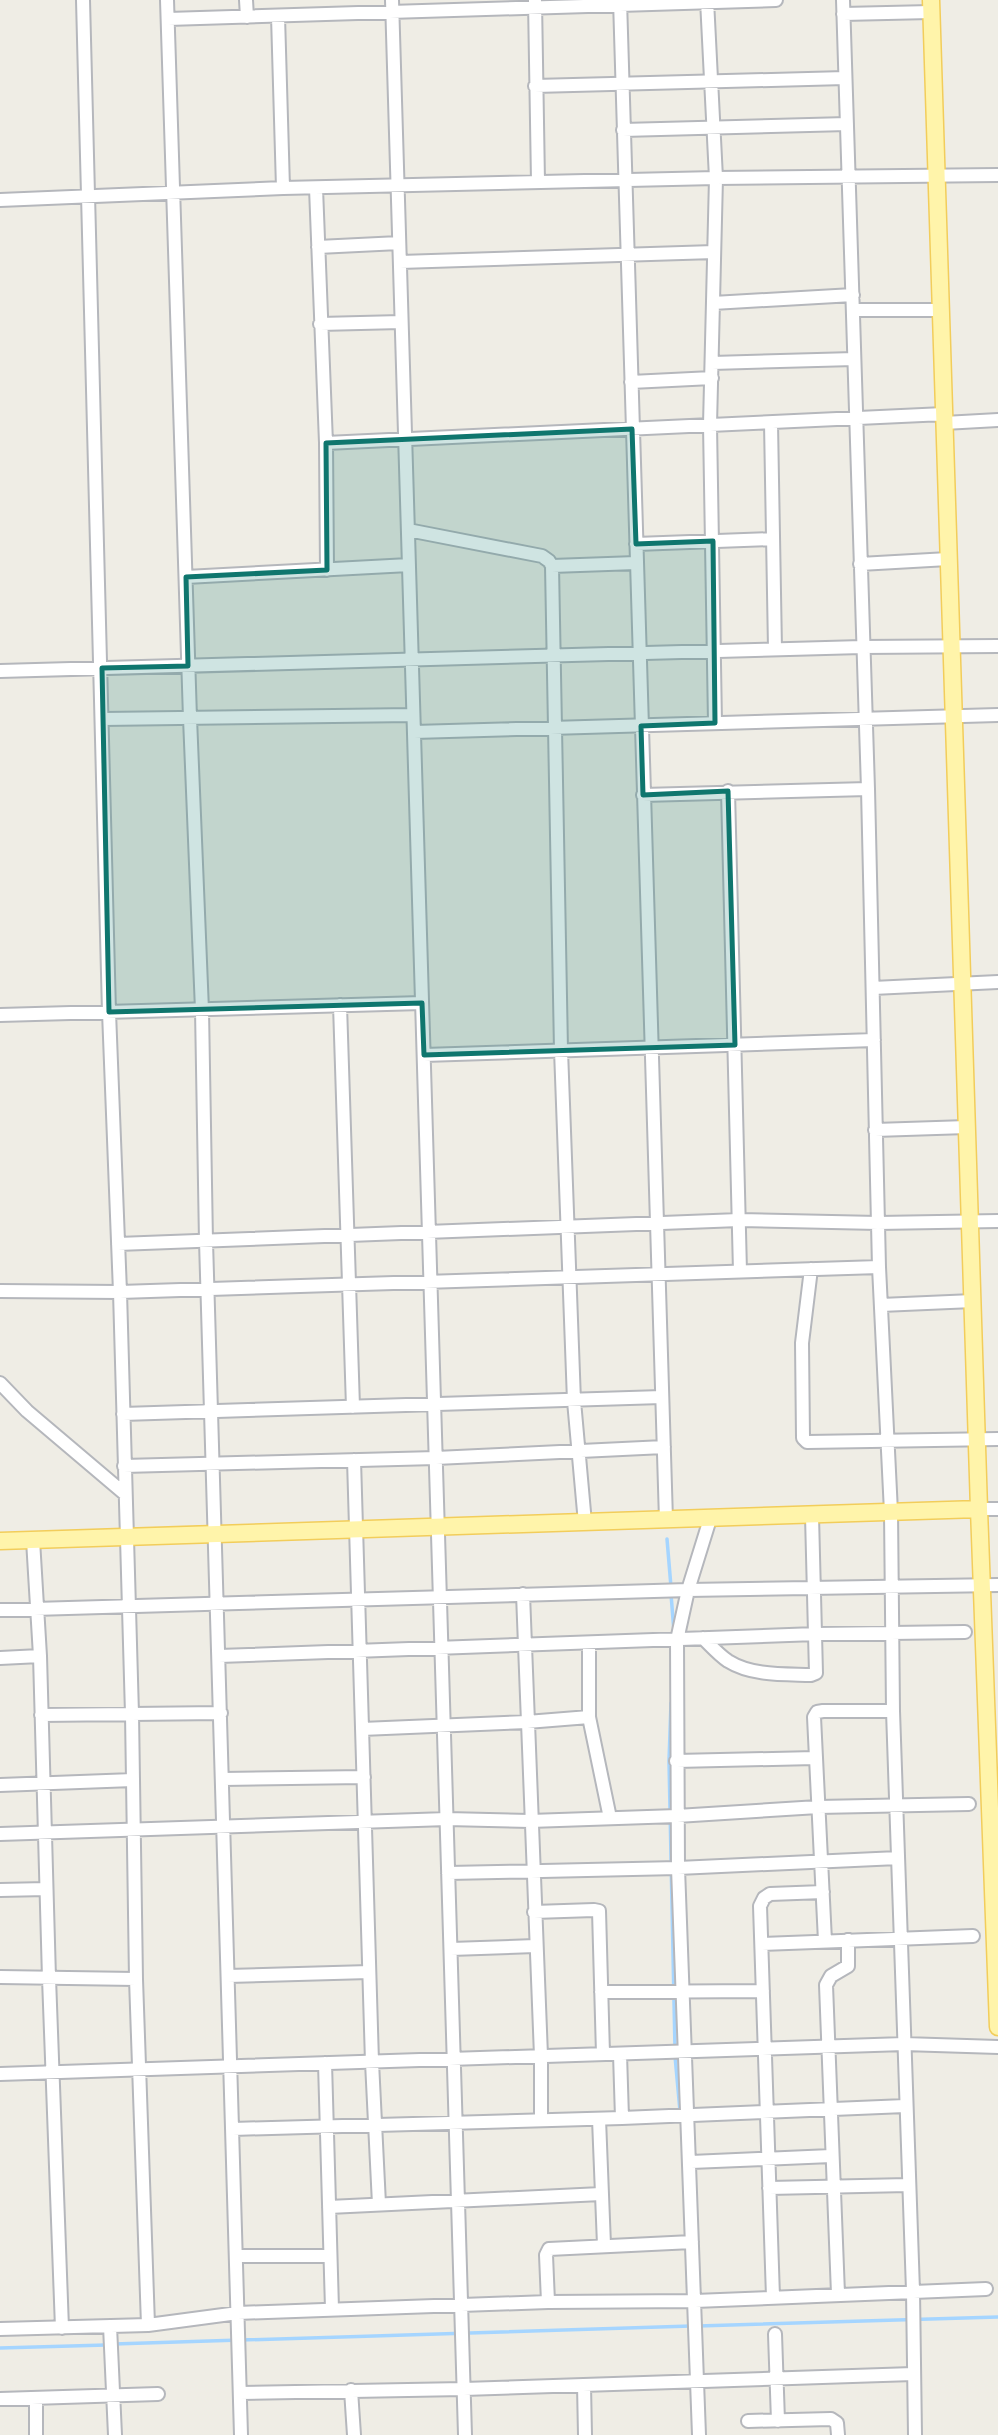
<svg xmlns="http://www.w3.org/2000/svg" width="998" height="2435" font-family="Ubuntu,sans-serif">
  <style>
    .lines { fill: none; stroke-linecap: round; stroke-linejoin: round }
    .stream { stroke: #a5d5ff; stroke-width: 3.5 }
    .minor-casing { stroke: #b5b7bc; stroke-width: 16 }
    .major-casing { stroke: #f2cd5b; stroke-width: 19 }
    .minor { stroke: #fff; stroke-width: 12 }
    .major { stroke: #fff4aa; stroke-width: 16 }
    .marked { fill: #0f766e; fill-opacity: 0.2; stroke: #0f766e; stroke-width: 5; stroke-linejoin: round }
  </style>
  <rect width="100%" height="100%" fill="#efede5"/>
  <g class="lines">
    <path class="stream" d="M 667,1539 L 671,1587
      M 671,1594 L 674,1632
      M 671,1703 L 669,1761 L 675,2049
      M 675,2056 L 680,2111
      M 698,2326 L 998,2317
      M 114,2344 L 691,2326
      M 0,2348 L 106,2345"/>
    <defs>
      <path id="minor" d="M 83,0 L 109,1012 L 120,1292 L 132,1714 L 136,1979 L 148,2325
        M 167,0 L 190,718 L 202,1010 L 206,1241 L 241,2435
        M 246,0 L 247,17
        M 392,0 L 465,2435
        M 620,0 L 666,1520
        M 707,0 L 716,178 L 710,425 L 715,723
        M 843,0 L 868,789 L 879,1267 L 891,1512 L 893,1711 L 913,2291 L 915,2435
        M 535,1 L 538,182
        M 843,14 L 931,12
        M 278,16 L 283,188
        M 168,19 L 776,0
        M 535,86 L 845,78
        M 623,130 L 847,124
        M 316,188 L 326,443 L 327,570
        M 0,200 L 283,188 L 716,178 L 998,175
        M 318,247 L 399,243
        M 400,262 L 714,252
        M 713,303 L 853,295
        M 853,310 L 940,310
        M 320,324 L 401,322
        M 712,363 L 854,359
        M 631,382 L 712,378
        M 771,423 L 775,649
        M 944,423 L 998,420
        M 326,443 L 944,414
        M 408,530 L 542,556 L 549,561 L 552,566 L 561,1050 L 574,1401 L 585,1523
        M 636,544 L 773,539
        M 860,564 L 948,559
        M 552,566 L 636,563
        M 186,577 L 409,565
        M 0,671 L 862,647 L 998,646
        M 103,719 L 413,715
        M 414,732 L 998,715
        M 728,791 L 740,1271
        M 643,795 L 868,789
        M 873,988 L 998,982
        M 340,1005 L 353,1407
        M 0,1015 L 422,1003
        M 424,1055 L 874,1040
        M 875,1130 L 967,1127
        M 118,1244 L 739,1220 L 878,1223 L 998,1221
        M 811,1269 L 802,1343 L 803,1438 L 807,1442 L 998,1439
        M 0,1291 L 120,1292 L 879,1267
        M 881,1305 L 973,1301
        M 0,1383 L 27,1411 L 125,1494
        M 123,1414 L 662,1397
        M 354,1460 L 372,2062 L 379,2204
        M 124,1466 L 436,1458 L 664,1447
        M 979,1509 L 998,1509
        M 33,1540 L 40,1656 L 49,1978 L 62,2328
        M 523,1594 L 541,2056 L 541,2120
        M 0,1610 L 688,1590 L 998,1585
        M 703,1638 C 711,1646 719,1655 728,1661 C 752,1676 784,1674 811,1675 L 816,1673 L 812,1516
        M 589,1643 L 589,1717 L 610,1818
        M 219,1656 L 816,1634 L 965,1632
        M 0,1658 L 40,1656
        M 41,1715 L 221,1713
        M 362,1729 L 527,1722 L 589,1717
        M 676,1761 L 815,1758
        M 223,1779 L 364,1777
        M 0,1785 L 133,1780
        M 0,1834 L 447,1819 L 530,1821 L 677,1816 L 818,1807 L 969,1804
        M 448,1873 L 678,1868 L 898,1858
        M 0,1890 L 46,1889
        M 534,1912 L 594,1910 L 599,1911 L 603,2054
        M 825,1941 L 814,1717 L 817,1712 L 823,1711 L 893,1711
        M 762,1944 L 973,1936
        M 451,1949 L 535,1946
        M 228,1976 L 369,1972
        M 0,1977 L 136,1979
        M 601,1992 L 763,1991
        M 620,2054 L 622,2118
        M 325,2063 L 332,2309
        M 0,2074 L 904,2044 L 998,2047
        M 599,2119 L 604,2245
        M 233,2129 L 622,2118 L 905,2106
        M 691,2162 L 831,2156
        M 769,2188 L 908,2185
        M 329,2207 L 601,2194
        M 236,2256 L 330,2256
        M 838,2294 L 826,1985 L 831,1976 L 848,1966 L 848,1940
        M 773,2297 L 760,1906 L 764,1898 L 770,1894 L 823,1892
        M 548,2302 L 546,2255 L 549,2249 L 692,2242
        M 110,2326 L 115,2435
        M 0,2329 L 148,2325 L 238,2313 L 548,2302 L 695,2301 L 986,2289
        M 775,2334 L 778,2421
        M 584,2385 L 585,2435
        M 351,2390 L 354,2435
        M 240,2393 L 464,2389 L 913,2374
        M 0,2399 L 158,2394
        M 748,2421 L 831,2419 L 837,2423 L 838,2435
        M 36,2435 L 36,2398
        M 699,2435 L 678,1868 L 677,1640 L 688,1590 L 710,1519"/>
      <path id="major" d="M 931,0 L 979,1509 L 998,2027
        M 0,1541 L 979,1509"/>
    </defs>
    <use href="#minor" class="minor-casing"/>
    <use href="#major" class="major-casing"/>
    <use href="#minor" class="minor"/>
    <use href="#major" class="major"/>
  </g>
  <path class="marked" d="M 632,429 L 636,544 L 713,541 L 715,723 L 641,726 L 643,795 L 728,791 L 735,1045 L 424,1055 L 422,1003 L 109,1012 L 102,668 L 188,666 L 186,577 L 327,570 L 326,443 Z"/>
</svg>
